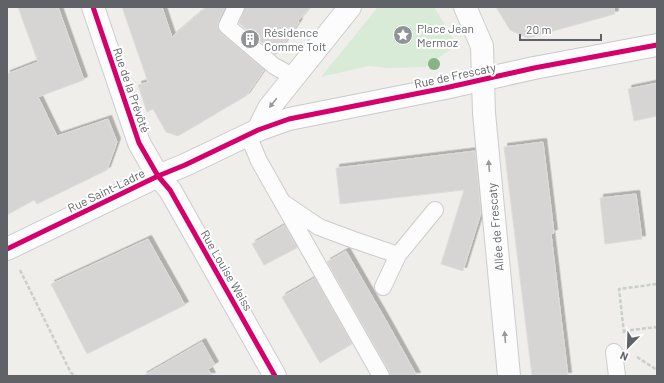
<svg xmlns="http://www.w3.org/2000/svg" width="664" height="383" font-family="Barlow,sans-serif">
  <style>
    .green { fill: #d8ebd6 }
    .building { fill: #d6d5d3; stroke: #deddd9; filter: url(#shadow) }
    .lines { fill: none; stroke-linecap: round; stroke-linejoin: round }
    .lane-casing { stroke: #cbcccc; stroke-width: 18 }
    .street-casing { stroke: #cbcccc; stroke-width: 24 }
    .secondary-casing { stroke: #cacacb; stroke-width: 24 }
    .path { stroke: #cacfcc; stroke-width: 2.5; stroke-dasharray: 4 2; stroke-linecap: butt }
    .lane { stroke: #fdfcfc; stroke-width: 16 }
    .street { stroke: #fdfcfc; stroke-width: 22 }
    .secondary { stroke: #fdfcfc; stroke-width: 22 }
    .cycleway-casing { stroke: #fff; stroke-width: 8 }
    .cycleway { stroke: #d6006c; stroke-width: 5 }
    .tree { fill: #88b388 }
    .oneway { fill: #96999c }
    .labels { text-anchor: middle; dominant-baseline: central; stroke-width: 4; stroke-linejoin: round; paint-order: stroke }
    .poi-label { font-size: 12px; fill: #5f6368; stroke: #fff; text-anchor: start }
    .street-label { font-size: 12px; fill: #5f6368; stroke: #fff }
  </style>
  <defs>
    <filter id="shadow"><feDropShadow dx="3.5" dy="-3.5" stdDeviation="0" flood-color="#0004"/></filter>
  </defs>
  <rect width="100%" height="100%" fill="#efeeea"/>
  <path class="green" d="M 378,7 L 434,7 L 457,45 L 425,67 L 388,68 L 369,66 L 321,77 Z"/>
  <path class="building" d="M 18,7 L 58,7 L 84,80 L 38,97 L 57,136 L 108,119 L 117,142 L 107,170 L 37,204 L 34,200 L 7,215 L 7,74 L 38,62 Z
    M 122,7 L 162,7 L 172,37 L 207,7 L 225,7 L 218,22 L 218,28 L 221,33 L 264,70 L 246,96 L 178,136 L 166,132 L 153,109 L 147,112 L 138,85 L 148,82 Z
    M 245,7 L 310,7 L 298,21 L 299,22 L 276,55 L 239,23 Z
    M 496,7 L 614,7 L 615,14 L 528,38 L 510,30 Z
    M 657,83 L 657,116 L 634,121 L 628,89 Z
    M 543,142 L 554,233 L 551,234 L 568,376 L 532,376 L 504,147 Z
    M 475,151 L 481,213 L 463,271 L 441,264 L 464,190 L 340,204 L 336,168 Z
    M 636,194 L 642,239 L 605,244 L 600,198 Z
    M 285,225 L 297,248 L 264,265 L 252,244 Z
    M 148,239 L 185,305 L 87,354 L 51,284 Z
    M 346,251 L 388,324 L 417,376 L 390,376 L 389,371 L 327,262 Z
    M 315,278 L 352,344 L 320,363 L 282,297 Z
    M 202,342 L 215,365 L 208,369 L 212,376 L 143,376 Z"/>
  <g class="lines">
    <defs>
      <path id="lane" d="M 236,7 L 227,26 L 274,66 L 294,77
        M 248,135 L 259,161 L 381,376
        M 285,204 L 319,227 L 354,240 L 398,255
        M 383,287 L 398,255 L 435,210
        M 614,352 L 617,376"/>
      <path id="street" d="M 93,7 L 139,143 L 158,176 L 170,190 L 275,376
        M 465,7 L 482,46 L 484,113 L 509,376
        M 258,130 L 269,108 L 350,7"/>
      <path id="secondary" d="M 7,249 L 158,176 L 185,165 L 258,130 L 289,119 L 445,88 L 534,68 L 657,45"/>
    </defs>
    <use href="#lane" class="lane-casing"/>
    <use href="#street" class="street-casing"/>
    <use href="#secondary" class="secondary-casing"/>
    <path class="path" d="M 20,270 L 71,373 L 77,376
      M 624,331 L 657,327
      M 624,333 L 619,289 L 657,284
      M 637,357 L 657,370"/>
    <use href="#lane" class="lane"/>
    <use href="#street" class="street"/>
    <use href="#secondary" class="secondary"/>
    <defs>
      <path id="cycleway" d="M 93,7 L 139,143 L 158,176 L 170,190 L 275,376
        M 7,249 L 158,176 L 185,165 L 258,130 L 289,119 L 445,88 L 534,68 L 657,45"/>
    </defs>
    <use href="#cycleway" class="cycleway-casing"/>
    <use href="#cycleway" class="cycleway"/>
  </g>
  <circle class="tree" cx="434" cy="64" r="6"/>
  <defs><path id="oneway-solid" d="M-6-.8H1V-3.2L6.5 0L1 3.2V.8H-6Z"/></defs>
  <g class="oneway">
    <use href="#oneway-solid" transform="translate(273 103) rotate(129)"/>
    <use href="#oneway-solid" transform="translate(489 166) rotate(-95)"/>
    <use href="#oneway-solid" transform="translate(505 337) rotate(-95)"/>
  </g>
  <defs>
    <symbol id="sight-disc" viewBox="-11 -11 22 22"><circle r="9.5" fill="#919496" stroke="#fff"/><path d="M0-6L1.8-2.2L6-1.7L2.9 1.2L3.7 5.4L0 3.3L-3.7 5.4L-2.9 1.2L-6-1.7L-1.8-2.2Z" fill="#fff"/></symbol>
    <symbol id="building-disc" viewBox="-11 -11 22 22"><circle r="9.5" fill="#919496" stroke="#fff"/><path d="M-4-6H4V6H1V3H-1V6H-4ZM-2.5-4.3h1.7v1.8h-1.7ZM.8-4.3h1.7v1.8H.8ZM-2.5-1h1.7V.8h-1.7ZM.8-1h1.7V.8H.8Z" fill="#fff"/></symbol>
  </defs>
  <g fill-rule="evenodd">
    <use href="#sight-disc" x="392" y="24" width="22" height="22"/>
    <use href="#building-disc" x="239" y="28" width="22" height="22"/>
  </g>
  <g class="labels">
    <g class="poi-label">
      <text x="417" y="28">Place Jean<tspan x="417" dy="14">Mermoz</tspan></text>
      <text x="264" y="32">Résidence<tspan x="264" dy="14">Comme Toit</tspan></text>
    </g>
    <g class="street-label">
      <text transform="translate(455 75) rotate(-12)">Rue de Frescaty</text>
      <text transform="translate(132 90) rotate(71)">Rue de la Prévôté</text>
      <text transform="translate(106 190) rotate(-26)">Rue Saint-Ladre</text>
      <text transform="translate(495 227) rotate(-95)">Allée de Frescaty</text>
      <text transform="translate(227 270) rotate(60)">Rue Louise Weiss</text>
    </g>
  </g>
  <rect width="664" height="383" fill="none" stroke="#5f6368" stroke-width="16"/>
  <g transform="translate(628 347) rotate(203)" stroke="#ffffff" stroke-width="3" paint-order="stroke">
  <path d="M0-3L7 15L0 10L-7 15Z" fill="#5f6368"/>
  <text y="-6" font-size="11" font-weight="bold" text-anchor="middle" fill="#5f6368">N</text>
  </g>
  <path d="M520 34v6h81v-6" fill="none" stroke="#5f6368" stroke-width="2"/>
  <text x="526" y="34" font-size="12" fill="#5f6368" stroke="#ffffff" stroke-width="3" paint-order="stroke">20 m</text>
</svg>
